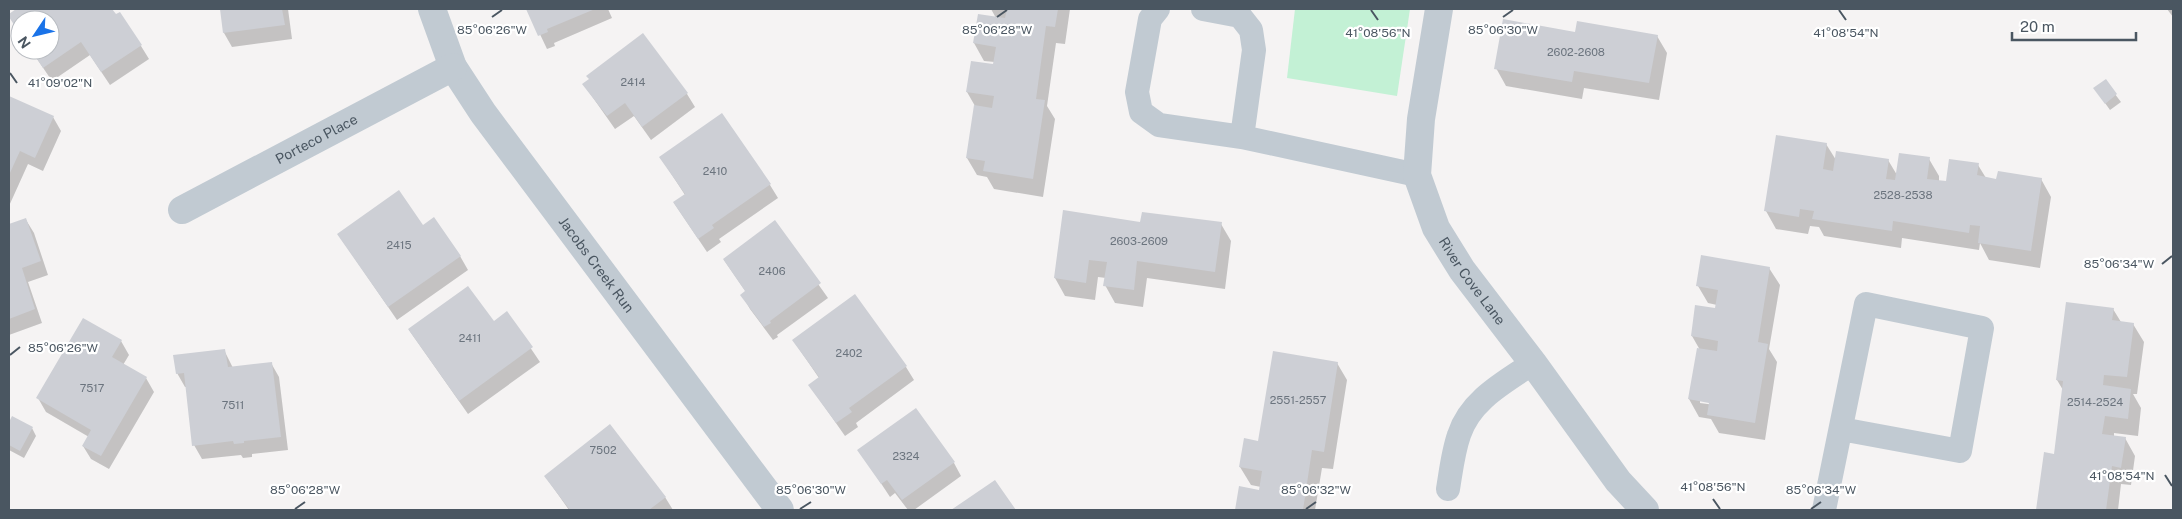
<svg xmlns="http://www.w3.org/2000/svg" width="2182" height="519" font-family="'Public Sans',sans-serif">
  <style>
    .green { fill: #c3f1d5 }
    .shadow { fill: #0003; fill-rule: evenodd }
    .building { fill: #cdcfd5 }
    .lines { fill: none; stroke-linecap: round; stroke-linejoin: round }
    .service { stroke: #c1cad2; stroke-width: 24 }
    .minor { stroke: #c1cad2; stroke-width: 28 }
    .ticks { fill: none; stroke: #4a5661; stroke-width: 2 }
    .labels { text-anchor: middle; dominant-baseline: central; stroke-width: 4.5; stroke-linejoin: round; paint-order: stroke }
    .number-label { font-size: 11px; fill: #6b747e }
    .street-label { font-size: 14px; fill: #4a5661; stroke: #fff }
    .ticks-label { font-size: 12px; text-anchor: middle; fill: #4a5661; stroke: #fff; stroke-width: 4.5; stroke-linejoin: round; paint-order: stroke }
  </style>
  <rect width="100%" height="100%" fill="#f5f3f3"/>
  <path class="green" d="M 1295,9 L 1410,9 L 1397,96 L 1287,78 Z"/>
  <path class="shadow" d="M 19,9 L 111,9 L 141,46 L 149,59 L 110,85 L 90,55 L 52,81 L 31,50 L 50,50 L 50,20 L 20,20 L 20,34 L 9,15 Z
    M 221,9 L 288,9 L 292,39 L 232,47 L 224,33 Z
    M 528,9 L 608,9 L 612,18 L 554,43 L 555,46 L 547,49 Z
    M 991,9 L 1070,9 L 1065,44 L 1056,43 L 1047,106 L 1055,119 L 1043,197 L 994,189 L 987,177 L 977,175 L 967,158 L 975,106 L 967,92 L 994,66 L 995,62 L 984,61 L 974,43 L 979,15 L 996,18 Z
    M 2167,9 L 2173,9 L 2173,17 Z
    M 1576,33 L 1657,36 L 1667,53 L 1659,100 L 1584,88 L 1582,99 L 1506,86 L 1496,68 Z
    M 2105,81 L 2121,102 L 2110,110 L 2095,89 Z
    M 584,85 L 687,94 L 695,107 L 651,140 L 634,116 L 615,129 Z
    M 9,97 L 53,117 L 61,131 L 43,171 L 28,164 L 9,206 Z
    M 1826,144 L 1836,160 L 1888,160 L 1897,175 L 1929,159 L 1939,176 L 1939,182 L 1947,183 L 1978,165 L 1986,178 L 1997,180 L 2041,179 L 2051,197 L 2040,268 L 1989,260 L 1980,243 L 1979,250 L 1902,238 L 1901,248 L 1824,236 L 1819,227 L 1810,226 L 1808,234 L 1776,229 L 1766,211 Z
    M 661,158 L 770,185 L 778,198 L 719,239 L 721,242 L 707,252 L 674,203 L 685,195 Z
    M 1065,212 L 1141,223 L 1221,224 L 1231,241 L 1225,289 L 1147,278 L 1143,307 L 1115,303 L 1105,285 L 1106,278 L 1098,277 L 1095,300 L 1065,296 L 1055,278 Z
    M 26,220 L 34,233 L 48,275 L 28,282 L 42,323 L 9,335 L 9,226 Z
    M 774,222 L 828,298 L 777,335 L 778,337 L 773,340 L 750,309 L 742,295 L 746,292 L 724,260 Z
    M 422,226 L 460,256 L 468,270 L 397,320 L 338,234 Z
    M 1769,268 L 1780,285 L 1769,349 L 1777,362 L 1765,440 L 1719,433 L 1711,419 L 1699,417 L 1689,399 L 1700,350 L 1692,336 L 1716,310 L 1717,305 L 1708,303 L 1698,286 ZM 1700,400 L 1715,403 L 1715,405 L 1700,403 Z
    M 2113,309 L 2121,322 L 2133,324 L 2144,342 L 2137,394 L 2133,394 L 2141,408 L 2138,436 L 2114,433 L 2114,437 L 2125,438 L 2135,456 L 2131,485 L 2121,484 L 2118,510 L 2037,510 L 2045,454 L 2055,455 L 2063,390 L 2057,380 Z
    M 507,313 L 540,362 L 468,414 L 409,330 L 493,323 Z
    M 793,340 L 906,367 L 914,380 L 856,423 L 858,427 L 845,436 L 810,386 L 819,378 Z
    M 121,341 L 129,355 L 123,365 L 146,378 L 154,392 L 109,469 L 91,459 L 83,446 L 89,437 L 46,412 L 38,398 Z
    M 224,350 L 233,368 L 271,363 L 279,377 L 288,450 L 252,454 L 252,457 L 243,458 L 241,455 L 202,459 L 194,445 L 187,387 L 185,387 L 177,373 Z
    M 1337,363 L 1347,380 L 1333,469 L 1322,468 L 1315,510 L 1236,510 L 1240,488 L 1260,491 L 1261,487 L 1251,485 L 1240,467 L 1260,442 Z
    M 12,418 L 32,428 L 36,436 L 24,458 L 9,450 L 9,424 Z
    M 859,450 L 954,463 L 961,476 L 914,510 L 908,510 L 895,493 L 890,497 Z
    M 545,476 L 665,497 L 673,510 L 569,510 Z
    M 995,481 L 1014,510 L 953,510 Z"/>
  <path class="building" d="M 16,9 L 112,9 L 116,14 L 120,12 L 142,45 L 101,72 L 81,42 L 43,68 L 31,50 L 50,50 L 50,20 L 20,20 L 20,34 L 9,17 L 9,14 Z
    M 220,9 L 282,9 L 285,25 L 223,33 Z
    M 526,9 L 595,9 L 547,29 L 548,32 L 538,36 Z
    M 1007,9 L 1058,9 L 1055,27 L 1046,26 L 1036,99 L 1045,100 L 1033,179 L 983,171 L 985,161 L 966,158 L 974,105 L 992,108 L 994,96 L 966,92 L 971,61 L 993,64 L 996,47 L 973,43 L 978,14 L 1005,18 Z
    M 1503,19 L 1575,32 L 1577,21 L 1658,35 L 1649,83 L 1574,71 L 1572,82 L 1494,69 Z
    M 643,33 L 688,93 L 642,127 L 625,103 L 607,116 L 582,84 L 589,79 L 586,76 Z
    M 2106,79 L 2117,94 L 2105,104 L 2093,88 Z
    M 9,96 L 54,116 L 35,158 L 20,151 L 9,175 Z
    M 722,113 L 771,184 L 712,225 L 714,228 L 698,239 L 673,202 L 685,194 L 659,157 Z
    M 1776,135 L 1827,143 L 1823,169 L 1833,171 L 1836,151 L 1889,159 L 1886,179 L 1895,180 L 1899,153 L 1930,157 L 1927,179 L 1946,181 L 1949,159 L 1979,163 L 1977,175 L 1996,179 L 1998,171 L 2042,178 L 2031,251 L 1978,243 L 1980,226 L 1970,225 L 1969,233 L 1893,221 L 1892,231 L 1812,219 L 1814,211 L 1800,209 L 1799,217 L 1764,211 Z
    M 399,190 L 423,225 L 434,217 L 461,256 L 388,307 L 337,234 Z
    M 1063,210 L 1140,222 L 1142,212 L 1222,222 L 1215,272 L 1137,261 L 1134,290 L 1103,286 L 1107,262 L 1089,260 L 1086,283 L 1054,278 Z
    M 26,218 L 41,261 L 22,268 L 35,309 L 9,319 L 9,224 Z
    M 775,220 L 821,283 L 770,321 L 771,323 L 764,327 L 740,295 L 745,291 L 723,259 Z
    M 1701,255 L 1770,267 L 1758,342 L 1768,344 L 1755,423 L 1707,415 L 1709,403 L 1688,399 L 1697,348 L 1717,351 L 1718,341 L 1691,336 L 1695,305 L 1715,308 L 1718,290 L 1696,286 Z
    M 468,286 L 494,321 L 507,311 L 533,347 L 459,401 L 408,329 Z
    M 855,294 L 907,366 L 849,408 L 852,412 L 836,423 L 808,385 L 819,377 L 792,340 Z
    M 2066,302 L 2114,308 L 2112,320 L 2134,323 L 2127,377 L 2104,375 L 2103,385 L 2131,389 L 2128,419 L 2105,416 L 2102,434 L 2126,437 L 2121,468 L 2112,466 L 2106,510 L 2036,510 L 2044,452 L 2054,454 L 2063,381 L 2056,380 Z
    M 83,318 L 122,340 L 112,357 L 147,377 L 101,456 L 82,446 L 91,430 L 36,398 Z
    M 225,349 L 228,367 L 272,362 L 281,437 L 244,441 L 244,443 L 234,444 L 233,441 L 192,446 L 184,373 L 176,374 L 173,355 Z
    M 1273,351 L 1338,362 L 1324,452 L 1312,450 L 1303,510 L 1235,510 L 1239,486 L 1259,490 L 1262,471 L 1239,467 L 1244,438 L 1258,441 Z
    M 916,408 L 955,462 L 902,500 L 887,480 L 881,484 L 857,450 Z
    M 12,416 L 33,427 L 20,451 L 9,445 L 9,422 Z
    M 610,424 L 666,497 L 649,510 L 570,510 L 544,476 Z
    M 995,480 L 1016,510 L 951,510 Z"/>
  <g class="lines">
    <path class="service" d="M 1158,9 L 1150,19 L 1137,92 L 1141,112 L 1159,125 L 1242,137 L 1417,175
      M 1203,9 L 1240,16 L 1251,30 L 1254,50 L 1242,137
      M 1448,489 C 1451,471 1453,452 1459,435 C 1470,400 1505,382 1533,363
      M 1824,510 L 1866,304 L 1982,328 L 1960,451 L 1841,429"/>
    <g class="minor">
      <path id="s1" d="M 432,9 L 453,67 L 483,113 L 780,510"/>
      <path id="s2" d="M 1439,9 L 1421,119 L 1417,175 L 1436,228 L 1462,270 L 1533,363 L 1618,481 L 1645,510"/>
      <path id="s3" d="M 182,210 L 453,67"/>
    </g>
  </g>
  <path class="ticks" d="M 1371,10 L 1378,20M 1839,10 L 1846,20M 492,17 L 502,10M 997,17 L 1007,10M 1503,17 L 1513,10M 10,73 L 17,83M 2162,264 L 2172,256M 10,355 L 20,347M 2165,475 L 2172,486M 1713,499 L 1720,509M 295,509 L 305,502M 800,509 L 811,502M 1306,509 L 1316,502M 1811,509 L 1821,502"/>
  <g class="labels">
    <g class="number-label">
      <text x="1576" y="52">2602-2608</text>
      <text x="633" y="82">2414</text>
      <text x="715" y="171">2410</text>
      <text x="1903" y="195">2528-2538</text>
      <text x="1139" y="241">2603-2609</text>
      <text x="399" y="245">2415</text>
      <text x="772" y="271">2406</text>
      <text x="470" y="338">2411</text>
      <text x="849" y="353">2402</text>
      <text x="92" y="388">7517</text>
      <text x="1298" y="400">2551-2557</text>
      <text x="2095" y="402">2514-2524</text>
      <text x="233" y="405">7511</text>
      <text x="603" y="450">7502</text>
      <text x="906" y="456">2324</text>
    </g>
    <g class="street-label">
      <text stroke="none"><textPath href="#s3" startOffset="152">Porteco Place</textPath></text>
      <text stroke="none"><textPath href="#s1" startOffset="306">Jacobs Creek Run</textPath></text>
      <text stroke="none"><textPath href="#s2" startOffset="288">River Cove Lane</textPath></text>
    </g>
  </g>
  <g class="ticks-label">
    <text x="492" y="34">85°06'26"W</text>
    <text x="997" y="34">85°06'28"W</text>
    <text x="1503" y="34">85°06'30"W</text>
    <text x="1378" y="37">41°08'56"N</text>
    <text x="1846" y="37">41°08'54"N</text>
    <text x="60" y="87">41°09'02"N</text>
    <text x="2119" y="268">85°06'34"W</text>
    <text x="63" y="352">85°06'26"W</text>
    <text x="2122" y="480">41°08'54"N</text>
    <text x="1713" y="491">41°08'56"N</text>
    <text x="305" y="494">85°06'28"W</text>
    <text x="811" y="494">85°06'30"W</text>
    <text x="1316" y="494">85°06'32"W</text>
    <text x="1821" y="494">85°06'34"W</text>
  </g>
  <rect width="2182" height="519" fill="none" stroke="#4a5661" stroke-width="20"/>
  <g transform="translate(35 35) rotate(235)"><circle r="24" fill="#ffffff" stroke="#b7bbc0"/>
  <path d="M0-4L9 19L0 12L-9 19Z" fill="#1a73e8"/>
  <text y="-8" font-size="14" font-weight="bold" text-anchor="middle" fill="#4a5661">N</text>
  </g>
  <path d="M2012 32v8h124v-8" fill="none" stroke="#4a5661" stroke-width="2.5"/>
  <text x="2020" y="32" font-size="15" fill="#4a5661" stroke="#ffffff" stroke-width="4" paint-order="stroke">20 m</text>
</svg>
